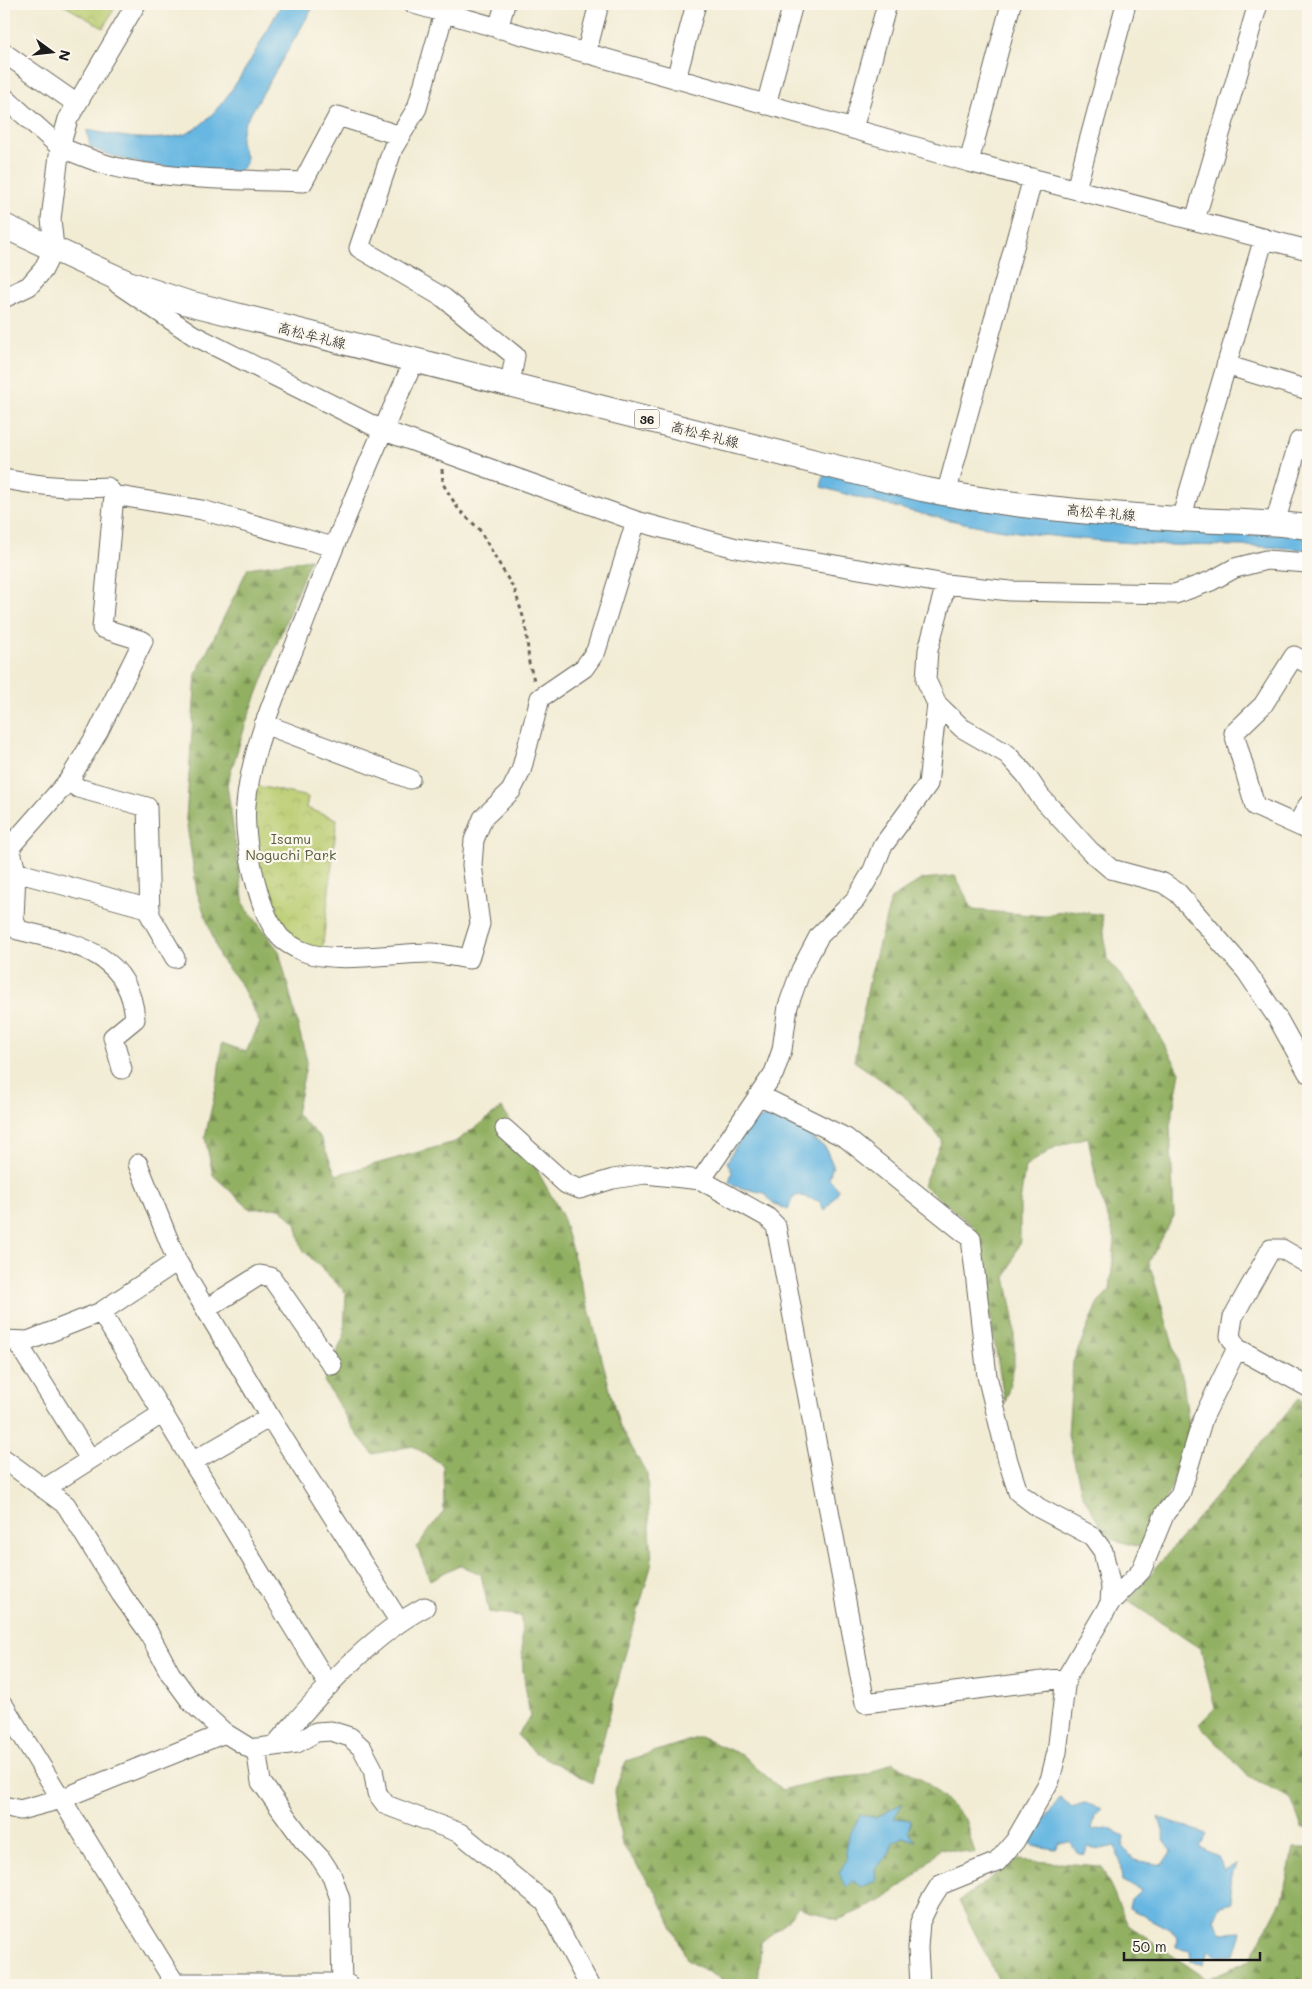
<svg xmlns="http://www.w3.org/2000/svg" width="1312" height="1989" font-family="Mali,'Klee One',sans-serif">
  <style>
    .forest { fill: url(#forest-firs); stroke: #57663f }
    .park { fill: url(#park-crowns); stroke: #6a7446 }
    .water { fill: #68b7e2; stroke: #426a7f }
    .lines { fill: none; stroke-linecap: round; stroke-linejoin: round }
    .minor-casing { stroke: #67655c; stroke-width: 21 }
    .major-casing { stroke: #67655c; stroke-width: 26 }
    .path { stroke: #67655c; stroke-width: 3; stroke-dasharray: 4 4; stroke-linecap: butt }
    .minor { stroke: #fff; stroke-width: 19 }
    .major { stroke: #fff; stroke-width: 24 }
    .labels { text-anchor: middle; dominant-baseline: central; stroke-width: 4.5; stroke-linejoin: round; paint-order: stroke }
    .shield { fill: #fbf7ec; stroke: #5f5e5a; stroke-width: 1 }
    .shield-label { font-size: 12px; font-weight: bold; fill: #1c1c1c }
    .street-label { font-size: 14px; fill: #1c1c1c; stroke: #fbf7ec }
    .park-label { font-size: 14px; fill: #535a39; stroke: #fbf7ec }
  </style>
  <defs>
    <pattern id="forest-firs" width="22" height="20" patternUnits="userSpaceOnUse" patternTransform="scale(1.25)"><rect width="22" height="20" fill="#92b062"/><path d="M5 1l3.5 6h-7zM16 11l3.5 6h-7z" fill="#768e50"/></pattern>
    <pattern id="park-crowns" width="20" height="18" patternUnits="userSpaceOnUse" patternTransform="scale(1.25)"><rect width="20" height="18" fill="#b9cc6f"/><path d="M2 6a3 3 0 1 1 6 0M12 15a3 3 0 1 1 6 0" fill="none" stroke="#9eaf60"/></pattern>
  </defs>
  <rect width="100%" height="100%" fill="#fbf7ec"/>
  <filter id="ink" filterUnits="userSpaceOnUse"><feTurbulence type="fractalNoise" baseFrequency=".02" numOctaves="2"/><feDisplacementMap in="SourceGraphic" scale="10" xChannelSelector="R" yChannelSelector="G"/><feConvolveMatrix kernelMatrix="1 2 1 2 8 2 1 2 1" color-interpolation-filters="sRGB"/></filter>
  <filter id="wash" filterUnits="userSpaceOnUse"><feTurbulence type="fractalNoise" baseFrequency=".0096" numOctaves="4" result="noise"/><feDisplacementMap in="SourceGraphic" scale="20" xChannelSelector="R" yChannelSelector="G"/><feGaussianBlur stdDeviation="1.12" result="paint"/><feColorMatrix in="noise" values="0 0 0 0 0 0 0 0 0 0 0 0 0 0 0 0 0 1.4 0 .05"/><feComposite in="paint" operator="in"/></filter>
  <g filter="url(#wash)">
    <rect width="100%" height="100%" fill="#f2ecd4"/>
    <path class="forest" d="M 310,559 L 247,720 L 227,784 L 244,905 L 279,951 L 307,1061 L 296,1114 L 320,1137 L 336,1175 L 455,1142 L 502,1108 L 561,1213 L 591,1316 L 619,1425 L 647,1474 L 652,1563 L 623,1662 L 592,1783 L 534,1752 L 517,1735 L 530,1717 L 523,1671 L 521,1616 L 489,1612 L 481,1574 L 459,1565 L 430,1580 L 417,1547 L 444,1511 L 443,1465 L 413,1446 L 373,1454 L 354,1430 L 324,1381 L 344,1336 L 346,1293 L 302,1249 L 296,1223 L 280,1208 L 250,1209 L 213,1175 L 205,1137 L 217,1084 L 222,1043 L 246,1052 L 260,1023 L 241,985 L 220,958 L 197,892 L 186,819 L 196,674 L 248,568 Z
      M 955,876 L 973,910 L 1043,916 L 1070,910 L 1102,915 L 1107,959 L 1135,993 L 1180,1072 L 1170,1126 L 1174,1216 L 1149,1262 L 1183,1380 L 1189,1428 L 1171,1488 L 1143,1548 L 1108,1538 L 1082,1494 L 1068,1435 L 1073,1362 L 1097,1304 L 1110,1290 L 1115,1239 L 1098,1189 L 1088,1137 L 1055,1147 L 1025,1167 L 1020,1203 L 1020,1241 L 1006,1277 L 1014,1318 L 1014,1366 L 1005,1404 L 975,1228 L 923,1185 L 942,1140 L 903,1095 L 854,1061 L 870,977 L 891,899 L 922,879 Z
      M 1299,1398 L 1308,1403 L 1308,1829 L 1302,1828 L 1291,1799 L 1248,1776 L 1199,1724 L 1215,1708 L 1201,1649 L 1128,1601 Z
      M 700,1737 L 742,1755 L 782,1790 L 825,1779 L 867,1775 L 893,1762 L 927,1783 L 965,1819 L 975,1854 L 941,1848 L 914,1877 L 879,1902 L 838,1920 L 798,1907 L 783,1925 L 761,1942 L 758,1985 L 723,1985 L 723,1980 L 688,1961 L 656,1892 L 622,1844 L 614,1792 L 626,1761 Z
      M 1294,1848 L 1308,1848 L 1308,1985 L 1001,1985 L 959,1901 L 1017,1860 L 1101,1866 L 1128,1925 L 1207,1979 L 1250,1960 L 1282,1899 Z"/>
    <path class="park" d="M 62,4 L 117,4 L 103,28 Z
      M 254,785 L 308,797 L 306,808 L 337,819 L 322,953 L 277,935 L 246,839 Z"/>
    <path class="water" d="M 282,4 L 315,4 L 244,125 C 243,130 240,136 241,141 C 243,157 254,159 238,172 C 185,168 138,169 90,147 L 87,130 C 116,136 148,142 178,136 C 220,129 261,39 282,4 Z
      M 824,475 L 1308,535 L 1308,550 C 1261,545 1215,546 1168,545 C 1127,543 1084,540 1043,535 C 967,527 894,508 821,487 Z
      M 778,1113 L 811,1130 L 813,1140 L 825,1147 L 833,1165 L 829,1178 L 839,1190 L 825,1211 L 819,1201 L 798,1195 L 792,1199 L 788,1210 L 773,1203 L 764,1193 L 734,1186 L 729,1182 L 732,1172 L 727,1162 C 742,1136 746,1120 778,1113 Z
      M 1060,1798 L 1071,1807 L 1085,1803 L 1102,1809 L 1095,1815 L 1092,1830 L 1108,1828 L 1124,1836 L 1123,1846 L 1134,1860 L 1162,1865 L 1172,1850 L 1165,1841 L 1158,1817 L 1207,1834 L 1199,1847 L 1216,1855 L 1224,1870 L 1237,1864 L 1230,1879 L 1233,1902 L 1221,1905 L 1214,1920 L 1222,1933 L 1241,1932 L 1234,1955 L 1219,1956 L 1209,1950 L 1203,1964 L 1191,1962 L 1190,1951 L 1176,1948 L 1177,1938 L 1171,1930 L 1129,1908 L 1131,1899 L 1141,1890 L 1122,1881 L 1120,1861 L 1115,1846 L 1101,1849 L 1087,1847 L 1085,1855 L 1077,1853 L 1071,1843 L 1060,1843 L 1056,1849 L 1034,1846 L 1028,1840 Z
      M 903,1803 L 894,1818 L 911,1820 L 908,1832 L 916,1841 L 902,1837 L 893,1842 L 889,1854 L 875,1869 L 876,1881 L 862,1887 L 854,1880 L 846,1887 C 838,1876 839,1870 847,1860 C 842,1837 853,1834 860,1814 L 875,1818 Z"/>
  </g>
  <g filter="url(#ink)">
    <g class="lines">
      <defs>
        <path id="minor" d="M 136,4 L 68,119 L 60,147 C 82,156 105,166 129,170 C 184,180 247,180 303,182 L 338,116 L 401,136
          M 414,4 L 969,162 L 1308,250
          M 444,13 L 417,108 L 393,148 L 359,248 L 444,298 L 515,356 L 510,384
          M 498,29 L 505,4
          M 4,53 L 77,104
          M 586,54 L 599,4
          M 676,79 L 696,4
          M 4,97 L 60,147 L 51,219 L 54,248 L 43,270 L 29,286 L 4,298
          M 766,105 L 793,4
          M 853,129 L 887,4
          M 969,162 L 1011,4
          M 1076,189 L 1126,4
          M 1195,220 L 1258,4
          M 118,284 L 193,335 L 382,430 L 636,521 L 736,548 L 946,584 L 1010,591 L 1175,594 L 1211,581 L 1235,568 L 1266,560 L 1308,563
          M 414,361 C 372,452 334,545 298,638 C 277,691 251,748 246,805 C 243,837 257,907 277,933 C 280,939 290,945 296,948 C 329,967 394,952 432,953 C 444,954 457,957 469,959 L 480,924 L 472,865 L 474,840 L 483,818 L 511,791 L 521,771 L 540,698 L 584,668 L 596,651 L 636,521
          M 1226,365 L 1308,390
          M 4,479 C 39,486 72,489 107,487 L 114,495
          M 946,494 L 1033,178
          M 1181,519 L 1264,238
          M 1275,523 L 1299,441
          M 946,584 L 928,650 L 926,680 L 937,704 L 962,728 L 1007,754 L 1026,775 L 1040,796 L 1090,851 L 1111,869 L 1163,883 L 1178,893 L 1246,971 L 1278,1019 L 1308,1073
          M 1308,664 L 1294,656 L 1263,705 L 1234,733 L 1255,806 L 1308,830
          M 264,724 L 410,779
          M 69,780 L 78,788 L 147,807 L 150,915 L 175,958
          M 1297,825 L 1308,805
          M 4,838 L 10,847 L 69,780 L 98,732 L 143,641 L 102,628 L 114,495 L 202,510 L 333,547
          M 10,847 L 16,872 L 14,919 L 18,930 C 72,943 130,951 135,1019 L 113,1037 L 122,1069
          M 16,872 L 150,909
          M 761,1096 L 846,1138 L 971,1238 L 987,1376 L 1008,1461 L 1018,1492 L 1039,1508 L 1092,1536 L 1103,1551 L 1111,1587 L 1110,1603
          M 505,1129 L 566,1184 L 580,1189 L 613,1179 L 645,1174 L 701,1180 L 767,1217 L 776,1226 L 865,1703 L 1066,1678
          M 138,1164 L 177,1261
          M 701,1180 L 774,1073 L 782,1050 L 788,1006 L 801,970 L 819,936 L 856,899 L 873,870 L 882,847 L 928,784 L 937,704
          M 206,1309 L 260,1275 L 271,1277 L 332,1365
          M 101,1312 L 329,1686
          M 4,1340 L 28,1341 L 101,1312 L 177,1261 L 270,1417 L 399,1621
          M 17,1342 L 90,1459
          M 1237,1348 L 1230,1336 L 1233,1317 L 1271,1249 L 1282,1249 L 1308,1264
          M 4,1459 L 66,1505 L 121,1594 L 147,1630 L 170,1673 L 192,1703 L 225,1733 L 251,1749 L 274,1746 C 318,1697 366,1638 425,1607
          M 192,1462 L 270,1417
          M 44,1489 L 163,1413
          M 4,1706 L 176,1985
          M 274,1746 L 297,1743 L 316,1732 L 331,1731 L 350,1737 L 362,1748 L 373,1769 L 377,1793 L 386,1805 L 460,1833 L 545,1902 L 589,1985
          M 256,1748 L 261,1782 L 303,1840 L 321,1859 L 332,1876 L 340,1899 L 342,1983
          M 4,1806 L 20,1810 L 61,1799 L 225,1733
          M 174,1983 L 342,1983 L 349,1985
          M 920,1985 L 918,1948 L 920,1922 L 930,1901 L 940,1885 L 997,1862 L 1015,1841 L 1050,1780 L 1057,1752 L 1066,1678 L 1110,1603 L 1141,1571 L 1165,1513 L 1180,1495 L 1203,1418 L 1237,1348 L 1308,1387"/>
        <path id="major" d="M 4,226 L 128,283 L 185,302 L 922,489 C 1007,506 1093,513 1179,519 C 1222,522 1265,521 1308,527"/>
      </defs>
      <use href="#minor" class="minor-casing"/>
      <use href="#major" class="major-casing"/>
      <path class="path" d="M 442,469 L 443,484 L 459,510 L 479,529 L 515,591 L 526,626 L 529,663 L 534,680"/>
      <use href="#minor" class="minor"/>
      <use href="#major" class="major"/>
    </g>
  </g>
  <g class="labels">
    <rect class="shield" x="634.5" y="409.5" width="25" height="19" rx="4"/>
    <g class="shield-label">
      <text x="647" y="419">36</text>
    </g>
    <g class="street-label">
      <text transform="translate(312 335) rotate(14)">高松牟礼線</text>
      <text transform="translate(705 434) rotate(14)">高松牟礼線</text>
      <text transform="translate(1101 512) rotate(5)">高松牟礼線</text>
    </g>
    <g class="park-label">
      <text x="291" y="838">Isamu<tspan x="291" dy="16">Noguchi Park</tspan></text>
    </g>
  </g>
  <rect width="1312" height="1989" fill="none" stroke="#fbf7ec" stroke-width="20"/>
  <g transform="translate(52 52) rotate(105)" stroke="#fbf7ec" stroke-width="4" paint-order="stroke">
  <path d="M0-4L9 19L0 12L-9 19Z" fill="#1c1c1c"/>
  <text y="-8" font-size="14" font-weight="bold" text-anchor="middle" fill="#1c1c1c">N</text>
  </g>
  <path d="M1124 1952v8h136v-8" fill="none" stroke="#1c1c1c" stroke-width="2.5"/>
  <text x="1132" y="1952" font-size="15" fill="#1c1c1c" stroke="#fbf7ec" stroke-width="4" paint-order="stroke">50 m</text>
</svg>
